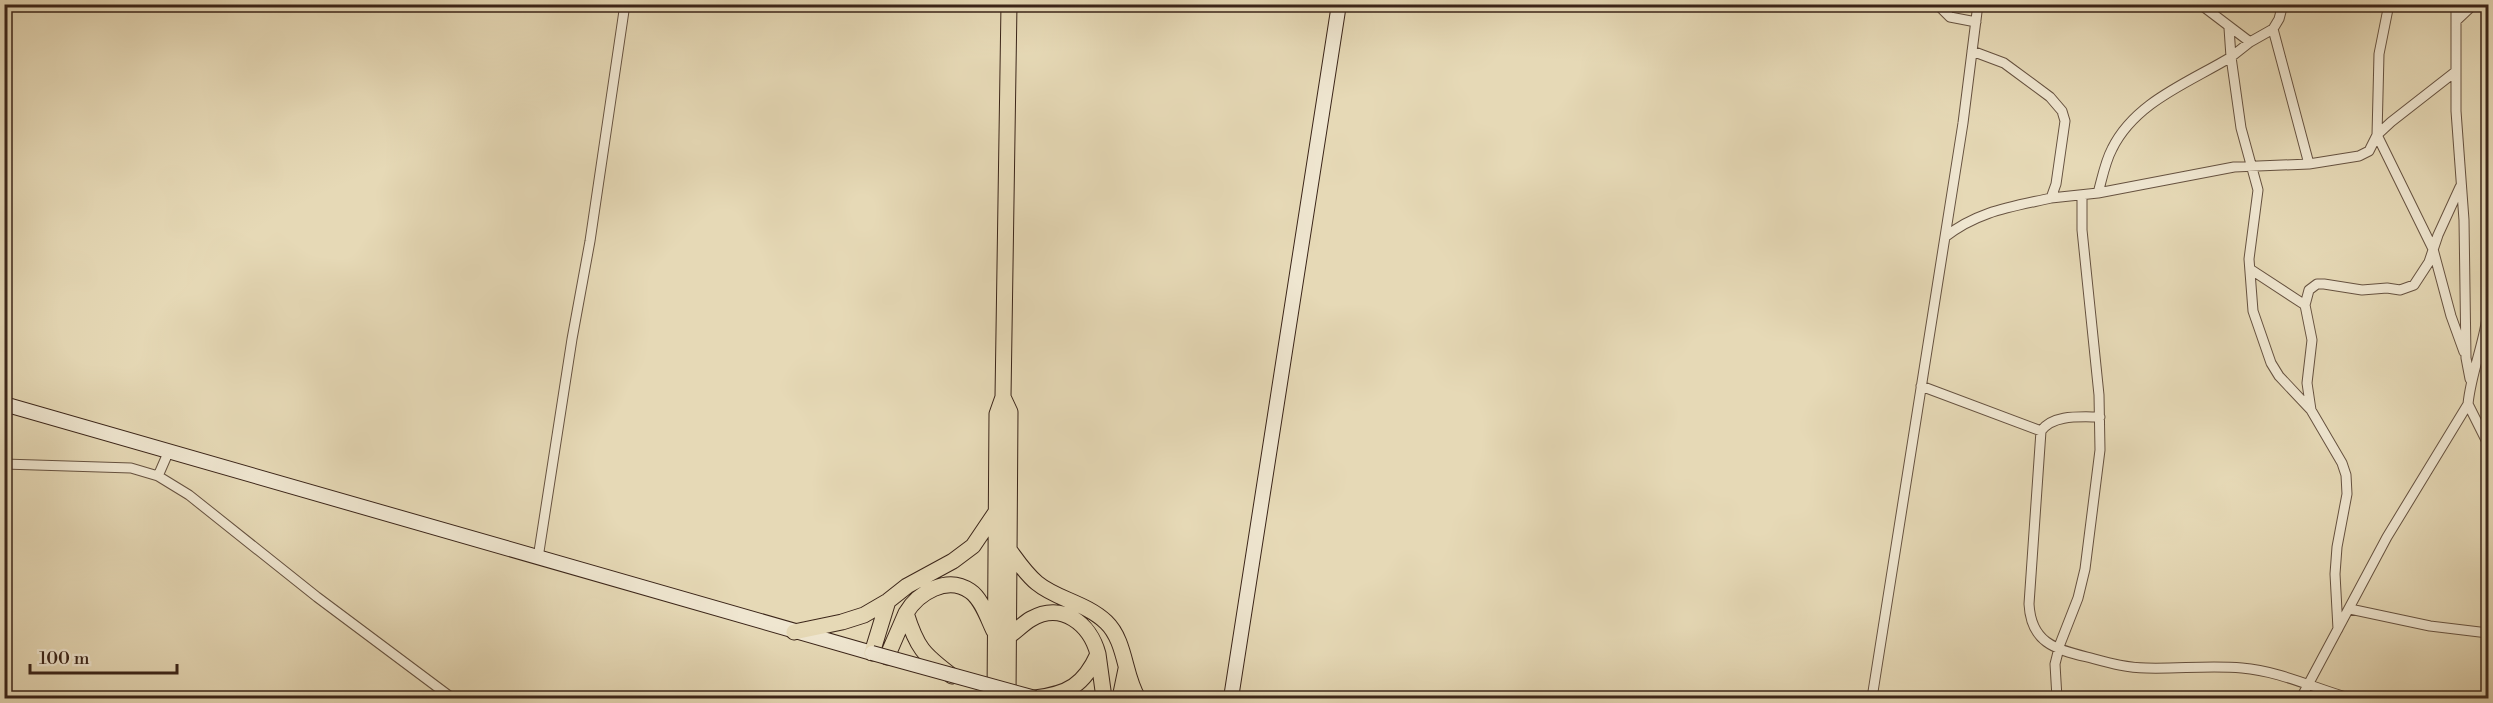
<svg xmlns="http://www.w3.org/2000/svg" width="2493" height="703" font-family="'Libre Bodoni',serif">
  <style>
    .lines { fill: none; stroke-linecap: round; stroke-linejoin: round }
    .street-casing { stroke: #665240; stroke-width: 11 }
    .secondary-casing { stroke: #3b2519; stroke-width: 16 }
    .primary-casing { stroke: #3b2519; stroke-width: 17 }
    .street { stroke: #efe6d0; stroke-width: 9 }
    .secondary { stroke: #efe6d0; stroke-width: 14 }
    .primary { stroke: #e6d9b6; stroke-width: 15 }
    .secondary-bridge-casing { stroke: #3b2519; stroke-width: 16; stroke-linecap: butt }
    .secondary-bridge { stroke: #efe6d0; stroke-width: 14 }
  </style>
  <rect width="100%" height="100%" fill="#e6d9b6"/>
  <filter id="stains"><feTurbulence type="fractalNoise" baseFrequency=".00333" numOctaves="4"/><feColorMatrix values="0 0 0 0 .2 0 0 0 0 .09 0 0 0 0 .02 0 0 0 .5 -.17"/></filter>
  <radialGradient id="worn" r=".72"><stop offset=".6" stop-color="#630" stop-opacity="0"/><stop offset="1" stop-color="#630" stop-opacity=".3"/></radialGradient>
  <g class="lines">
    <defs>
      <path id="street" d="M 1937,4 L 1950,17 L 1976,22
        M 2200,4 L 2250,42
        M 2283,4 L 2279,19 L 2273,29 L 2250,42 L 2231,57 L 2241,128 L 2258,190 L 2249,259 L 2253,311 L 2271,363 L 2279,376 L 2311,410 L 2342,463 L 2346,475 L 2347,494 L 2337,547 L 2335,574 L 2338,629
        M 2389,4 L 2379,54 L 2377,135 L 2433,249 L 2451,316 L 2464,352
        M 2456,4 L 2456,111 L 2464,220 L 2466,358 L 2470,379
        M 2456,21 L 2474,4
        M 2273,29 L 2309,164
        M 2098,193 C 2102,179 2105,162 2112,149 C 2135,102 2188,83 2231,57 L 2229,28
        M 2051,198 L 2098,193 L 2234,167 L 2309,164 L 2359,156 L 2369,151 L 2377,135 L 2391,122 L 2455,72
        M 1945,237 C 1978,211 2011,207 2051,198 L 2056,184 L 2065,121 L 2062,111 L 2050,97 L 2004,63 L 1972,51
        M 2250,269 L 2305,305
        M 1921,386 L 2041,431
        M 2468,404 L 2488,444
        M 2311,410 L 2307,383 L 2312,340 L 2305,305 L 2309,290 L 2317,284 L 2324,284 L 2362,290 L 2387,288 L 2400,290 L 2414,285 L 2429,262 L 2438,235 L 2460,187
        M 2100,417 C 2081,417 2053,414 2041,431 L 2029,604 C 2031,642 2054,649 2087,657 C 2106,662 2125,668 2146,668 C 2178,669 2210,665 2242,668 C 2279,671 2314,688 2349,698
        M 4,464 L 131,468 L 158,476 L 189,495 L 317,597 L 452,698
        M 158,476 L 168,453
        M 538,558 L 572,339 L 590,241 L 625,4
        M 2350,609 L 2430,626 L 2488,633
        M 1872,698 L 1963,123 L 1978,4
        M 2057,698 L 2055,664 L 2060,644 L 2078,598 L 2085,569 L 2100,450 L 2099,395 L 2082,230 L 2082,195
        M 2301,698 L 2387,537 L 2468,404 C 2471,373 2484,344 2488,312"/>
      <path id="secondary" d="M 4,404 L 872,653
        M 1231,698 L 1339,4"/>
      <path id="primary" d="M 1003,397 L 1010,412 L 1008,698
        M 1010,551 C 1018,562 1026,574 1037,583 C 1056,599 1086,603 1106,622 C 1126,641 1124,676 1138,698
        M 794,632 L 842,622 L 864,615 L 888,601 L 907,586 L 953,561 L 973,546 L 998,509
        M 1009,636 C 1016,631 1024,623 1031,619 C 1062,601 1090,624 1098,654 C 1084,685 1068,694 1035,698
        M 872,653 L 888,601
        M 1098,654 L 1104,698
        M 887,657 L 906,613
        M 952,676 C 923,654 917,648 906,613 C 918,593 947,575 970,591 C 982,599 988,619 994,631
        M 995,698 L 997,414 L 1003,397 L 1009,4
        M 1120,698 L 1126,669"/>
    </defs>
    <use href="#street" class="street-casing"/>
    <use href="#secondary" class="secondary-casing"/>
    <use href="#primary" class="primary-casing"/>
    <use href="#street" class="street"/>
    <use href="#secondary" class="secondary"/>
    <use href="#primary" class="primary"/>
    <defs>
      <path id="secondary-bridge" d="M 872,653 L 1035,698"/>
    </defs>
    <use href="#secondary-bridge" class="secondary-bridge-casing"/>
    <use href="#secondary-bridge" class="secondary-bridge"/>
  </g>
  <rect width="2493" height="703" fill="none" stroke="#e6d9b6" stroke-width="24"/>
  <rect x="6" y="6" width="2481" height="691" fill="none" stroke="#3b2519" stroke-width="3"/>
  <rect x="12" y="12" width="2469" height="679" fill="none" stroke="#3b2519" stroke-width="1.5"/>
  <path d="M30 664v9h147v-9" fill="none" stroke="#3b2519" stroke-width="3"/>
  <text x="39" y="664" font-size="18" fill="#3b2519" stroke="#efe6d0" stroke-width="4.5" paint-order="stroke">100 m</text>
  <rect width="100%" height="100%" filter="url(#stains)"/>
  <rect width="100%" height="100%" fill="url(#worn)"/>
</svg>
